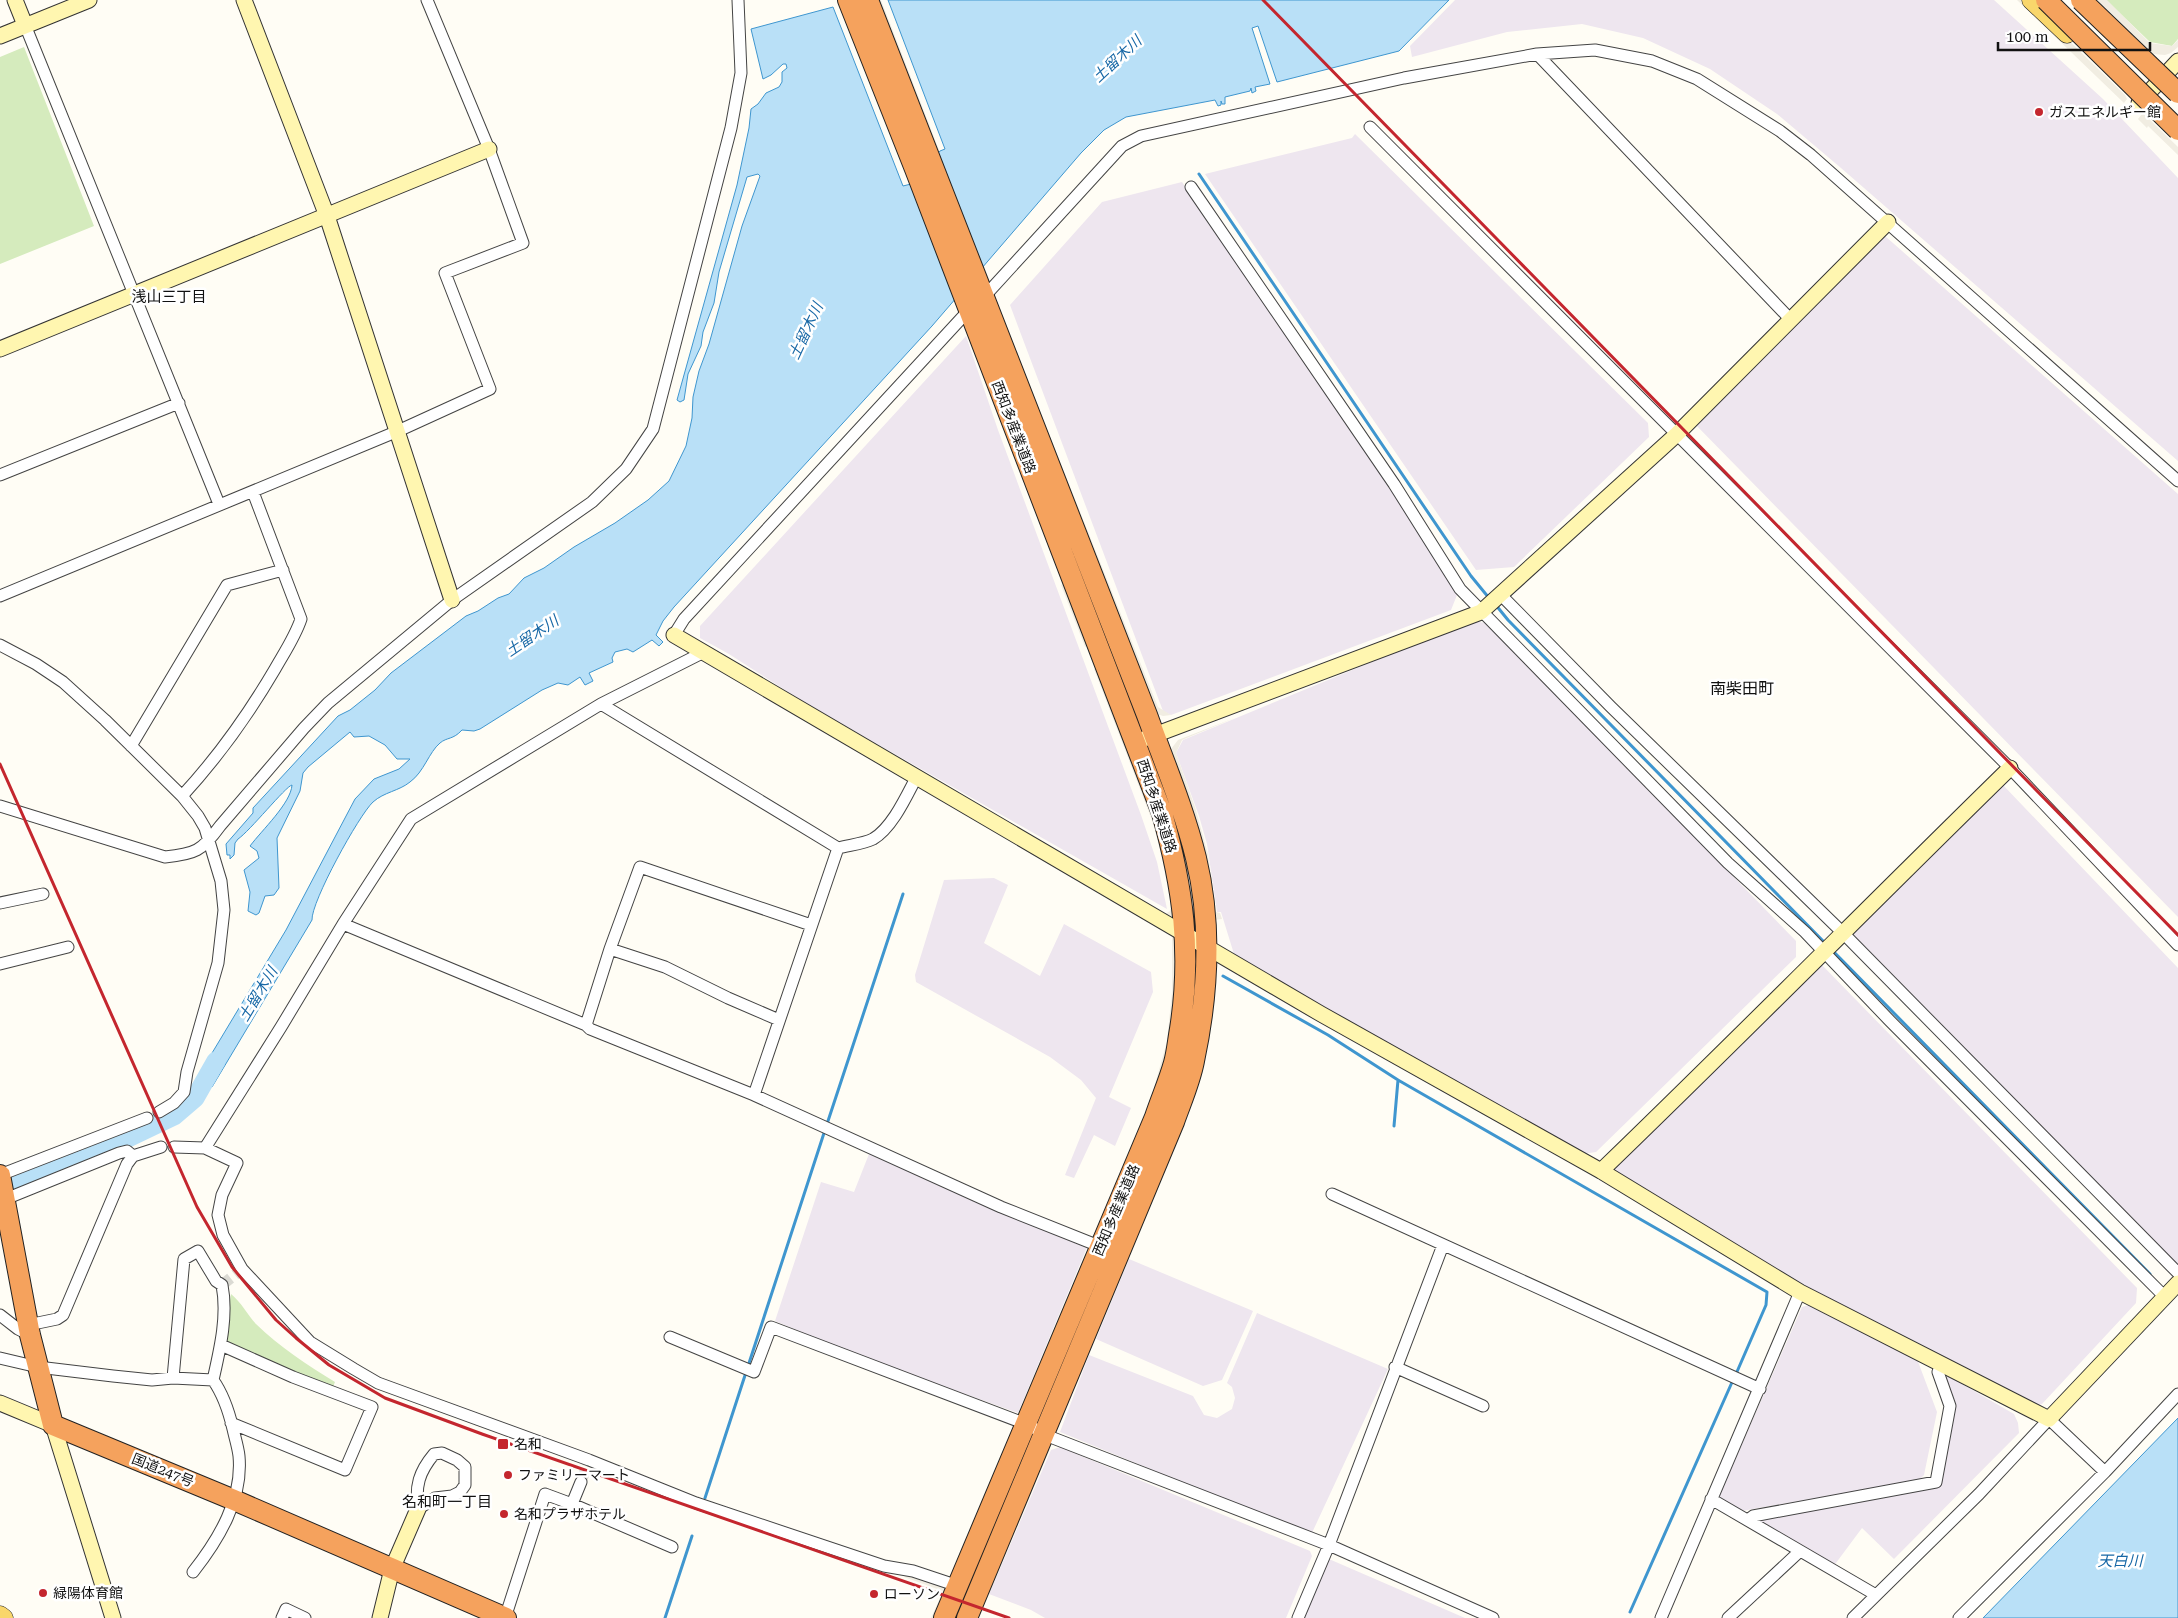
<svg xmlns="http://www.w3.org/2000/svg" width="2178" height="1618" font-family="'Roboto Serif','Noto Sans JP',serif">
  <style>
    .industrial { fill: #eee6ef }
    .green { fill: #d5ebbd }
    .plaza { fill: #f1ede2 }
    .water { fill: #b9e0f7; stroke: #3f96cf }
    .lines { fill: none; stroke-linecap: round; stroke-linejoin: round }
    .stream { stroke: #3f96cf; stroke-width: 3 }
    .river { stroke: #b9e0f7; stroke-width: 19 }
    .street-tunnel { stroke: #dbdad3; stroke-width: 11; stroke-dasharray: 11 5.5; stroke-linecap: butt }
    .street-casing { stroke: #444; stroke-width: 13 }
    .secondary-casing { stroke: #333; stroke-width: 17 }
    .primary-casing { stroke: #222; stroke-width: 19 }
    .highway-casing { stroke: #222; stroke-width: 22 }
    .street { stroke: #fff; stroke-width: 11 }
    .secondary { stroke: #fff6b0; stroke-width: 15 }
    .primary { stroke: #f9d66b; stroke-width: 18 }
    .highway { stroke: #f5a25d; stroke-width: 20 }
    .rail { stroke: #c4262e; stroke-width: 3 }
    .highway-bridge-casing { stroke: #222; stroke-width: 22; stroke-linecap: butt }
    .highway-bridge { stroke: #f5a25d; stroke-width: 20 }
    .poi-dot { fill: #c4262e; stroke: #fff; stroke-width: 2 }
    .labels { text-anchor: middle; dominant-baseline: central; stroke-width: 5; stroke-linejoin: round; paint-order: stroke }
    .poi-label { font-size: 14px; fill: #111; stroke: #fff; text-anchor: start }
    .street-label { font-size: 14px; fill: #111; stroke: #fff }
    .water-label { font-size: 15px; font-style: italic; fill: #1768a6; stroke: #fff }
    .neighbourhood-label { font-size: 15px; fill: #111; stroke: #fff }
    .quarter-label { font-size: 16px; fill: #111; stroke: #fff }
  </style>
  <rect width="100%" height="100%" fill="#fffdf5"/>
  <path class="industrial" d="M 1455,0 L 1994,0 L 2103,99 L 2178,178 L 2178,461 L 1841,168 L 1777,114 L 1710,69 L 1643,38 L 1582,24 L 1507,32 L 1412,57 L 1410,46 Z
    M 1355,134 L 1648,423 L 1649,437 L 1514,567 L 1476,570 L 1205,174 L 1352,138 Z
    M 1182,182 L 1459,590 L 1451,610 L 1171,715 L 1163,711 L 1010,305 L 1102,202 Z
    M 1885,236 L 2178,494 L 2178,917 L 1692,421 Z
    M 966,336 L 998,430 L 1141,815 L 1157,862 L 1167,909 L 807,704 L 729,654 L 700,638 L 700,626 Z
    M 1471,621 L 1487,623 L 1796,941 L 1796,957 L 1596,1152 L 1576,1155 L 1234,954 L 1221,912 L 1217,912 L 1207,844 L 1199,816 L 1176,753 L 1183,740 Z
    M 2003,785 L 2178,968 L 2178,1263 L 2160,1263 L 1847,940 L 1848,925 Z
    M 994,878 L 1008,885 L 984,943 L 1040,976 L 1064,924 L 1151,972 L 1153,992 L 1109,1097 L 1131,1108 L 1115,1146 L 1094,1135 L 1074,1178 L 1065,1175 L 1096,1098 L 1081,1080 L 1050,1057 L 916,982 L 915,975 L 944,880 Z
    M 1821,964 L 2137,1288 L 2136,1303 L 2042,1404 L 2029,1408 L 1797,1285 L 1603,1169 Z
    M 869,1154 L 1088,1245 L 1018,1413 L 856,1355 L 775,1321 L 821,1182 L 854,1192 Z
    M 1129,1259 L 1253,1311 L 1222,1380 L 1203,1386 L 1096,1339 Z
    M 1809,1305 L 1917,1359 L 1937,1412 L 1924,1475 L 1919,1480 L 1736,1512 L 1718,1499 L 1802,1307 Z
    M 1257,1313 L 1388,1369 L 1311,1535 L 1060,1432 L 1089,1355 L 1193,1396 L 1204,1415 L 1217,1418 L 1232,1409 L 1235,1398 L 1232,1387 L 1227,1383 Z
    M 1948,1376 L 2014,1414 L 2018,1423 L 2019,1433 L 1894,1559 L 1862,1528 L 1833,1567 L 1757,1526 L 1758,1517 L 1940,1486 L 1955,1401 L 1943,1381 Z
    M 1060,1447 L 1310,1551 L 1312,1556 L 1286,1618 L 1045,1618 L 1031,1610 L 989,1594 L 1051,1450 Z
    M 1322,1556 L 1465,1618 L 1293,1618 Z"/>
  <path class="green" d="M 2106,0 L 2178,0 L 2178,39 L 2172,46 L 2150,42 Z
    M 24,47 L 94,226 L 0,264 L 0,57 Z
    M 231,1294 C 241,1302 247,1314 256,1324 C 280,1347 307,1365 335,1382 L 333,1387 L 227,1344 L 226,1326 Z"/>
  <path class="plaza" d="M 875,0 L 881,0 L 989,279 L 988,281 L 992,283 L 985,281 Z
    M 2017,0 L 2027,0 L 2125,95 L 2127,99 L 2124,103 Z
    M 2097,0 L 2107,0 L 2150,43 L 2172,46 L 2178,40 L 2178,47 L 2171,53 L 2165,55 L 2153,54 Z
    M 2142,114 L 2144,114 L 2178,147 L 2178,155 L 2148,126 L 2147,128 L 2138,119 Z
    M 995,295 L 998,311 L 1019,364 L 1047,429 L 1158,707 L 1171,715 L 1163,716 L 1157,714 L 991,299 Z
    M 1065,583 L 1089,645 L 1085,647 L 1061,585 Z
    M 1098,668 L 1163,840 L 1174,917 L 1165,914 L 1170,911 L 1171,906 L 1162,857 L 1153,823 L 1094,669 Z
    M 1237,717 L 1182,740 L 1176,753 L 1195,807 L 1208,854 L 1216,912 L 1220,913 L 1222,919 L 1214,920 L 1171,749 L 1178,740 Z
    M 1176,933 L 1178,966 L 1167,1050 L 1154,1098 L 1120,1177 L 1149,1106 L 1167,1041 L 1172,992 L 1172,935 Z
    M 1050,1449 L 989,1594 L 987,1593 L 1046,1451 Z
    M 908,1573 L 946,1586 L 937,1618 L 931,1618 L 943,1591 L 904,1577 Z"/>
  <path class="water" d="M 888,0 L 1449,0 L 1399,51 L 1277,82 L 1258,26 L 1252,28 L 1270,84 L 1255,87 L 1256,91 L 1252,93 L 1251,88 L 1250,91 L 1225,97 L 1225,104 L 1222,104 L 1221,101 L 1221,105 L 1218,106 L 1215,100 L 1126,117 L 1104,130 L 1081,153 L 932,326 L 674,607 L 663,621 L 656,635 L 663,642 L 659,646 L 652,640 L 633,652 L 627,649 L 615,652 L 612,658 L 613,662 L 589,673 L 593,681 L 585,685 L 580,677 L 568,685 L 558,683 L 542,690 L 480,729 L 474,731 L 462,730 C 453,740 447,737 440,743 C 429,752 424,772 410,782 C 399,791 384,792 373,802 C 359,815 311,902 312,920 L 212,1087 L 197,1078 L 286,930 L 355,799 L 374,779 L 399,769 L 410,759 L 397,759 L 385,745 L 369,736 L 354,737 L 350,732 L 308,767 L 303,773 L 300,791 L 277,838 L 279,888 L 274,895 L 265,896 L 259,913 L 256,915 L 248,911 L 250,892 L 244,870 L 259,858 L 257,851 L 250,846 C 262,830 291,803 292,785 C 286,786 249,832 238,839 L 235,843 L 234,855 L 230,859 L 230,855 L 227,855 L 226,844 L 253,813 L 253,808 L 338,716 L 350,710 L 375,690 L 391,673 L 466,616 L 478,611 L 498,598 L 509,594 L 524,578 L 544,568 L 574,547 L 615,523 L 648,500 L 669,481 L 686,446 L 692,418 L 693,397 L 699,371 L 709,344 L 742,226 L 760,176 L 758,174 L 747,177 L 719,272 L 714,303 L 703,332 L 701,346 L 688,374 L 684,400 L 680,402 L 677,400 L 737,185 L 749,128 L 751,109 L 758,104 L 766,93 L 779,87 L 782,82 L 782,72 L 787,68 L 786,64 L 783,64 L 771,75 L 763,79 L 751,29 L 833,7 L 903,186 L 911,184 L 940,151 L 945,149 Z
    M 2178,1418 L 2178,1618 L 1983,1618 Z"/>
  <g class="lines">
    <path class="stream" d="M 1199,174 L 1471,576 L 1489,598
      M 1495,604 L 1508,620 L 1826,944
      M 1832,950 L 2150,1274
      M 1223,976 L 1328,1035 L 1398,1080 L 1394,1126
      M 1398,1080 L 1767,1292 L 1766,1305 L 1736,1374
      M 827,1124 L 903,894
      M 705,1498 L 825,1130
      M 1630,1612 L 1733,1380
      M 665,1618 L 692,1536"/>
    <path class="river" d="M 0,1188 L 22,1181 L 126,1139 L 174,1116 L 195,1098 L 216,1061"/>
    <path class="street-tunnel" d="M 222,1285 L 242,1269
      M 581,1482 L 589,1460"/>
    <defs>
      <path id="street" d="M 25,25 L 219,504
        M 1537,54 L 1791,320
        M 1370,127 L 2010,768 L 2178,945
        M 1191,187 L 1394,484 L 1460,589 L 1728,863 L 1805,932 L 1890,1021 L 2165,1297
        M 983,298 L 1122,146 L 1141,136 L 1404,78 L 1537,54 L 1595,50 L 1652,61 L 1697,79 L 1780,131 L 1811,155 L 2178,481
        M 0,475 L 179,403
        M 1500,594 L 1611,707 L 1842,932 L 2178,1273
        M 0,596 L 398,431 L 490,389 L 445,273 L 523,243 L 489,149 L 427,0
        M 674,635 L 684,619 L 969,310
        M 0,645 L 36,664 L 63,682 L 105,720 L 182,796 L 198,816 L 205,828 L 221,881 L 224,910 L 218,963 L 187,1072 L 184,1092 L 174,1103 L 159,1112
        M 601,704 L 838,848 C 849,845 863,844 873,839 C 892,828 906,797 916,778
        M 131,746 L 227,585 L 283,570
        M 182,796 C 218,757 248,715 275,669 C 284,653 295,637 301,619 L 253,492
        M 0,806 L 165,857 C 195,854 202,851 220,826 L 304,728 L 328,703 L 452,600 L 592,502 L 626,469 L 653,429 L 731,128 L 741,73 L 738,0
        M 0,903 L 43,894
        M 343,924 L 586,1025 L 590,1029 L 754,1095 L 1001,1207 L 1104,1248
        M 610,949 L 665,967 L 728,998 L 779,1020
        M 0,964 L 68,947
        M 586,1025 L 610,949 L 640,867 L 811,925
        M 754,1095 L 838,848
        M 174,1147 L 205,1148 L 237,1163 L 222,1195 L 218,1215 L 223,1235 L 242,1269 L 310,1342 L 354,1369 L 378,1383 L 589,1460 L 696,1503 L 884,1566 L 913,1571 L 958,1586
        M 205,1148 L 281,1027 L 343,924 L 411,819 L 601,704 L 704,652
        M 0,1175 L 147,1118
        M 1332,1194 L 1760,1389
        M 3,1200 L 119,1153 L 127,1151 L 133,1156
        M 0,1315 L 18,1329 L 30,1335
        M 28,1325 L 57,1319 L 63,1315 L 127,1164 L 133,1156 L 161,1147
        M 670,1337 L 754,1372 L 771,1327 L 1026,1424 L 1053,1438 L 1329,1545 L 1493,1618
        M 221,1345 L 293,1377 L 372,1407 L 345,1470 L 231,1423
        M 0,1358 L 38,1367 L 113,1376 L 152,1380 L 173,1378 L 213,1380
        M 1395,1367 L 1483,1406
        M 173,1378 L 184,1259 L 198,1251 L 216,1281 L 222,1285 C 228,1316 220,1349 213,1380 C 223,1394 229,1412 233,1429 C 235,1438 238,1447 239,1456 C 243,1499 219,1539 193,1572
        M 442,1453 L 457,1460 L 465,1467 L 465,1485 L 460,1492 L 452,1496 L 435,1498 L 418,1509 C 415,1486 419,1472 434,1454 Z
        M 1711,1499 L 1876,1595
        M 572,1504 L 581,1482
        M 1748,1520 L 1753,1516 L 1936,1482 L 1950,1406 L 1938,1372 L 1941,1365
        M 282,1618 L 286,1609 L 305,1618
        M 505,1618 L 545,1494 L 572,1504 L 672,1547
        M 1298,1618 L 1329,1545 L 1443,1245
        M 1661,1618 L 1800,1292
        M 1728,1618 L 1799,1552
        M 1853,1618 L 1979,1494 L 2049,1419 L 2105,1472
        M 1959,1618 L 2105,1472 L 2178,1394"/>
      <path id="secondary" d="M 15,0 L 25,25
        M 244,0 L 327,216 L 452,600
        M 0,36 L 89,0
        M 2139,103 L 2178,61
        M 0,349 L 489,149
        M 674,635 L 1321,1014 L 1601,1171 L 1800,1292 L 2049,1419 L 2178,1283
        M 1144,739 L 1481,612 L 1676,435 L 1888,222
        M 1601,1171 C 1739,1038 1873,902 2010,768
        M 0,1403 L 53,1425 L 113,1618
        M 380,1618 L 392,1569 L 418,1509"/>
      <path id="primary" d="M 2031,0 L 2067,34
        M 0,1615 L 4,1618"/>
      <path id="highway" d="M 848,0 L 915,169 L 1162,813 C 1183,887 1192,953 1180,1029 C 1178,1040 1177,1052 1174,1063 C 1169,1081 1161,1099 1155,1117 L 944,1618
        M 868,0 L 1147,715 C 1164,762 1184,809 1196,858 C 1212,924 1208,995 1194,1061 C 1190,1082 1181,1102 1174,1122 L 967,1618
        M 0,1175 L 30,1335 L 53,1425 L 234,1500 L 506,1618"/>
    </defs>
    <use href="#street" class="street-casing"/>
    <use href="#secondary" class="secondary-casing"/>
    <use href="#primary" class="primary-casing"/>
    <use href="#highway" class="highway-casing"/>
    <use href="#street" class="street"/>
    <use href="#secondary" class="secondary"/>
    <use href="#primary" class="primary"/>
    <use href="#highway" class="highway"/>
    <path class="rail" d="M 1263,0 L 2178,935
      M 0,764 L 197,1207 L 232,1267 L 276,1320 L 296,1338 L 329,1365 L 385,1398 L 482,1434 L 1009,1618"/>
    <defs>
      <path id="highway-bridge" d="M 2046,0 L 2178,130
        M 2081,0 L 2178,93"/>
    </defs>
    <use href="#highway-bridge" class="highway-bridge-casing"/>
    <use href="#highway-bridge" class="highway-bridge"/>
  </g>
  <g class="poi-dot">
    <circle cx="2039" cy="112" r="5"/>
    <rect x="497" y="1438" width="12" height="12" rx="2.5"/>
    <circle cx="508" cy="1475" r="5"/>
    <circle cx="504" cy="1514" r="5"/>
    <circle cx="43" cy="1593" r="5"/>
    <circle cx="874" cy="1594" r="5"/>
  </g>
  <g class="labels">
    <g class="poi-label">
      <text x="2049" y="112">ガスエネルギー館</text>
      <text x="514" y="1444">名和</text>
      <text x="518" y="1475">ファミリーマート</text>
      <text x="514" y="1514">名和プラザホテル</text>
      <text x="53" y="1593">緑陽体育館</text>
      <text x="884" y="1594">ローソン</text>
    </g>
    <g class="street-label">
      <text transform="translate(1014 427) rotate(69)">西知多産業道路</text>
      <text transform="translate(1157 806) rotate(72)">西知多産業道路</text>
      <text transform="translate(1116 1210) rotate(-67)">西知多産業道路</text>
      <text transform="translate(163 1470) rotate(22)">国道247号</text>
    </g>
    <g class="water-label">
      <text transform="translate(1117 59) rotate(-43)">土留木川</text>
      <text transform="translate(806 331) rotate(-65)">土留木川</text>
      <text transform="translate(532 636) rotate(-34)">土留木川</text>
      <text transform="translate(258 994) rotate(-59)">土留木川</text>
      <text x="2120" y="1561">天白川</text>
    </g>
    <g class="neighbourhood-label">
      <text x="169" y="297">浅山三丁目</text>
      <text x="447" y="1502">名和町一丁目</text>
    </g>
    <g class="quarter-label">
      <text x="1742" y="688">南柴田町</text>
    </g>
  </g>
  <path d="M1998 42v8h152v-8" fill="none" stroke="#111111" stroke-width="2.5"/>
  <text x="2006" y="42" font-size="15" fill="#111111" stroke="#ffffff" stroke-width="4" paint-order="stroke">100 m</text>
</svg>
